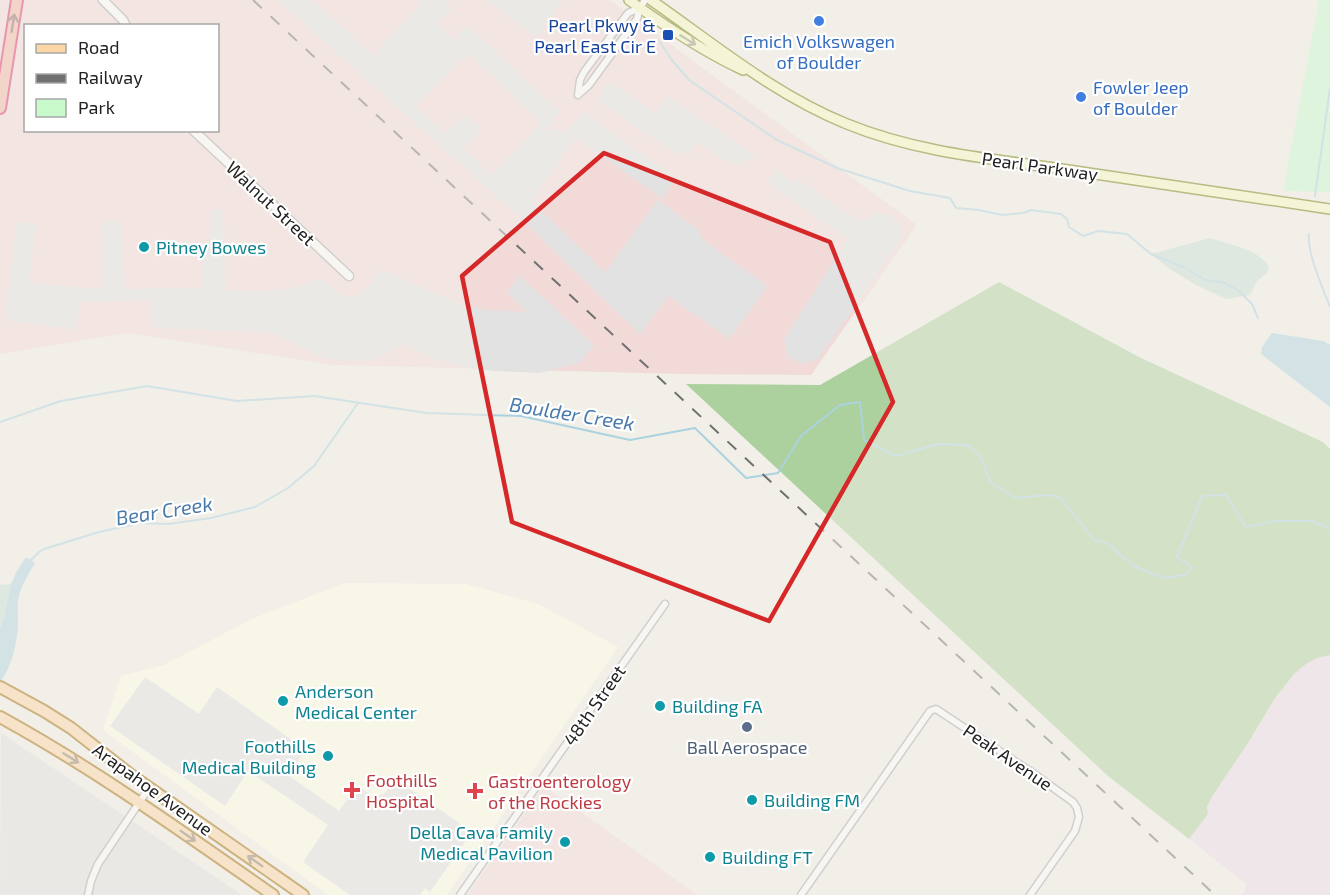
<svg xmlns="http://www.w3.org/2000/svg" width="1330" height="895" font-family="'Exo 2',sans-serif">
  <style>
    .residential { fill: #e0dfdf }
    .commercial { fill: #f2dad9; fill-rule: evenodd }
    .industrial { fill: #ebdbe8 }
    .education { fill: #ffffe5 }
    .forest { fill: #add19e }
    .wetland { fill: #c6e0d4 }
    .park { fill: #c8facc }
    .parking { fill: #e2e2e2; fill-rule: evenodd }
    .water { fill: #aad3df }
    .lines { fill: none; stroke-linecap: round; stroke-linejoin: round }
    .stream { stroke: #aad3df; stroke-width: 2 }
    .minor-casing { stroke: #a9a9a9; stroke-width: 9 }
    .tertiary-casing { stroke: #a9a9a9; stroke-width: 11 }
    .secondary-casing { stroke: #707d05; stroke-width: 12 }
    .primary-casing { stroke: #a06b00; stroke-width: 14 }
    .trunk-casing { stroke: #dc2a67; stroke-width: 14 }
    .minor { stroke: #fff; stroke-width: 6 }
    .tertiary { stroke: #fff; stroke-width: 8 }
    .secondary { stroke: #f7fabf; stroke-width: 9 }
    .primary { stroke: #fcd6a4; stroke-width: 10 }
    .trunk { stroke: #f2b4a3; stroke-width: 10 }
    .rail { stroke: #707070; stroke-width: 2; stroke-dasharray: 12 12; stroke-linecap: butt }
    .oneway { stroke: #8a6b62 }
    .oneway2 { stroke: #979978 }
    .oneway3 { stroke: #8f7c63 }
    .marked { fill: none; stroke: #d62828; stroke-width: 4.5; stroke-linejoin: round }
    .shop-dot { fill: #3f7fe0; stroke: #fff; stroke-width: 2 }
    .transit-dot { fill: #1a4fb4; stroke: #fff; stroke-width: 2 }
    .culture-dot { fill: #0f9aa8; stroke: #fff; stroke-width: 2 }
    .service-dot { fill: #5c6f8a; stroke: #fff; stroke-width: 2 }
    .health-dot { fill: #e0444e; stroke: #fff; stroke-width: 2 }
    .labels { text-anchor: middle; dominant-baseline: central; stroke-width: 4.5; stroke-linejoin: round; paint-order: stroke }
    .transit-label { font-size: 18px; fill: #164399; stroke: #fff; text-anchor: end }
    .shop-label { font-size: 18px; fill: #366cbe; stroke: #fff }
    .street-label { font-size: 18px; fill: #222; stroke: #fff }
    .culture-label { font-size: 18px; fill: #0d838f; stroke: #fff; text-anchor: start }
    .service-label { font-size: 18px; fill: #4e5e75; stroke: #fff }
    .health-label { font-size: 18px; fill: #be3a42; stroke: #fff; text-anchor: start }
    .water-label { font-size: 20px; font-style: italic; fill: #4a7aab; stroke: #fff }
  </style>
  <rect width="100%" height="100%" fill="#f2efe9"/>
  <path class="residential" d="M 1,733 L 242,895 L 0,895 Z"/>
  <path class="commercial" d="M 0,0 L 610,0 L 917,225 L 811,375 L 682,374 L 333,365 L 128,333 L 0,354 ZM 26,26 L 218,26 L 218,130 L 26,130 Z
    M 544,786 L 698,895 L 467,895 Z"/>
  <path class="industrial" d="M 1330,655 L 1330,895 L 1242,895 L 1247,885 L 1189,839 L 1207,814 L 1207,807 L 1213,795 L 1248,743 L 1275,698 L 1295,673 L 1306,664 L 1317,658 Z"/>
  <path class="education" d="M 345,583 L 466,584 L 538,604 L 618,647 L 447,895 L 328,895 L 103,730 L 121,676 L 164,665 L 254,618 Z"/>
  <path class="forest" d="M 999,282 L 1141,358 L 1323,442 L 1330,449 L 1330,655 L 1317,658 L 1306,664 L 1295,673 L 1275,698 L 1248,743 L 1213,795 L 1207,807 L 1208,814 L 1189,839 L 1108,776 L 686,384 L 820,385 Z"/>
  <path class="wetland" d="M 1210,238 C 1230,245 1256,248 1269,266 L 1267,273 L 1257,281 L 1250,295 L 1226,299 L 1196,285 L 1168,268 L 1151,254 Z
    M 11,584 L 5,614 L 0,629 L 0,585 Z"/>
  <path class="park" d="M 1319,0 L 1330,0 L 1330,192 L 1283,191 Z"/>
  <path class="parking" d="M 278,0 L 312,0 L 373,55 L 420,5 L 421,6 L 418,0 L 445,0 L 452,9 L 437,23 L 453,39 L 467,25 L 560,112 L 547,129 L 568,131 L 583,111 L 675,178 L 663,199 L 576,138 L 531,201 L 605,272 L 658,200 L 699,230 L 702,239 L 767,286 L 730,339 L 668,296 L 640,334 L 517,215 ZM 468,53 L 541,123 L 492,175 L 463,149 L 481,129 L 465,114 L 446,134 L 416,106 Z
    M 485,0 L 563,0 L 537,38 Z
    M 610,82 L 655,113 L 668,96 L 756,157 L 739,164 L 724,160 L 697,142 L 688,155 L 681,150 L 678,155 L 597,100 Z
    M 776,170 L 793,182 L 796,178 L 860,222 L 874,214 L 889,214 L 899,224 L 902,238 L 818,359 L 802,364 L 788,357 L 784,340 L 848,239 L 767,183 Z
    M 211,210 L 224,210 L 225,290 L 237,291 L 271,291 L 298,287 L 322,279 L 339,295 L 353,297 L 367,288 L 381,270 L 460,304 L 487,310 L 527,312 L 507,292 L 520,276 L 594,345 L 581,362 L 540,373 L 495,371 L 463,367 L 433,358 L 400,344 L 388,353 L 368,360 L 348,361 L 324,358 L 278,335 L 264,332 L 153,328 L 150,300 L 80,302 L 76,330 L 9,320 L 5,315 L 17,221 L 36,224 L 29,282 L 81,288 L 103,288 L 102,222 L 121,221 L 125,289 L 199,288 L 203,282 L 202,250 L 210,239 Z
    M 145,677 L 199,714 L 217,687 L 306,750 L 288,775 L 339,811 L 357,785 L 372,796 L 384,794 L 396,779 L 472,832 L 430,892 L 425,888 L 420,895 L 350,895 L 303,862 L 328,825 L 248,771 L 225,806 L 110,726 Z"/>
  <path class="water" d="M 1272,333 L 1323,341 L 1330,345 L 1330,407 L 1261,354 L 1262,347 Z
    M 26,557 L 35,563 C 28,575 20,587 18,601 C 17,607 18,614 18,620 C 18,642 12,665 0,683 L 0,629 L 5,614 L 11,584 L 17,571 Z"/>
  <g class="lines">
    <path class="stream" d="M 660,42 L 671,59 L 689,80 L 777,140 L 837,168 L 910,191 L 950,198 L 956,208 L 979,210 L 1002,215 L 1023,213 L 1031,210 L 1061,214 L 1067,219 L 1069,227 L 1083,236 L 1098,231 L 1127,234 L 1151,254 L 1183,267 L 1205,280 L 1225,283 L 1239,291 L 1252,304 L 1258,318
      M 1315,196 L 1330,88
      M 1309,234 C 1307,254 1323,288 1330,307
      M 0,422 L 61,401 L 147,386 L 237,401 L 315,396 L 426,413 L 521,416 L 630,440 L 695,428 L 746,478 L 778,473 L 801,436 L 840,405 L 860,402 L 864,440 L 896,456 L 938,444 L 967,445 L 980,455 L 990,482 L 1015,498 L 1047,495 L 1060,497 L 1094,540 L 1107,543 L 1132,565 L 1163,578 L 1185,575 L 1192,567 L 1177,557 L 1202,496 L 1226,495 L 1246,527 L 1275,521 L 1312,521 L 1330,529
      M 30,561 L 39,552 L 44,549 L 99,532 L 140,523 L 168,524 L 211,518 L 255,507 L 288,488 L 314,466 L 358,403"/>
    <defs>
      <path id="minor" d="M 578,95 L 589,85 L 637,19 L 640,8 L 645,0
        M 578,95 L 580,80 L 584,72 L 628,13 L 640,8
        M 88,895 L 91,881 L 98,864 L 149,788
        M 460,895 L 665,604
        M 801,895 L 930,711 L 936,709 L 1030,771 L 1073,802 L 1077,808 L 1079,817 L 1075,831 L 1030,895"/>
      <path id="tertiary" d="M 103,0 L 123,20 L 126,26
        M 193,130 L 349,276"/>
      <path id="secondary" d="M 629,0 C 665,26 702,51 743,70
        M 651,0 C 714,44 775,95 847,124 C 913,151 984,158 1055,168 C 1147,182 1239,195 1330,209"/>
      <path id="primary" d="M 0,687 L 44,711 L 71,728 L 131,775 L 303,895
        M 0,717 C 95,769 184,833 273,895"/>
      <path id="trunk" d="M 0,108 L 17,0"/>
    </defs>
    <use href="#minor" class="minor-casing"/>
    <use href="#tertiary" class="tertiary-casing"/>
    <use href="#secondary" class="secondary-casing"/>
    <use href="#primary" class="primary-casing"/>
    <use href="#trunk" class="trunk-casing"/>
    <use href="#minor" class="minor"/>
    <use href="#tertiary" class="tertiary"/>
    <use href="#secondary" class="secondary"/>
    <use href="#primary" class="primary"/>
    <use href="#trunk" class="trunk"/>
    <path class="rail" d="M 253,0 L 1215,895"/>
  </g>
  <defs><path id="oneway-shaft" d="M-6 0H5M1.5-3L5.5 0L1.5 3" fill="none" stroke-width="1.6" stroke-linecap="round" stroke-linejoin="round" transform="scale(1.5)"/></defs>
  <use class="oneway" href="#oneway-shaft" transform="translate(13 23) rotate(-81)"/>
  <use class="oneway2" href="#oneway-shaft" transform="translate(688 40) rotate(32)"/>
  <g class="oneway3">
    <use href="#oneway-shaft" transform="translate(71 758) rotate(32)"/>
    <use href="#oneway-shaft" transform="translate(188 836) rotate(35)"/>
    <use href="#oneway-shaft" transform="translate(255 861) rotate(-145)"/>
  </g>
  <path d="M0 0H1330V895H0ZM 604,153 L 830,242 L 893,402 L 769,621 L 512,522 L 462,276 Z" fill="#f2efe9" fill-opacity=".55" fill-rule="evenodd"/>
  <path class="marked" d="M 604,153 L 830,242 L 893,402 L 769,621 L 512,522 L 462,276 Z"/>
  <g class="shop-dot">
    <circle cx="819" cy="21" r="6"/>
    <circle cx="1081" cy="97" r="6"/>
  </g>
  <rect class="transit-dot" x="662" y="29" width="12" height="12" rx="3"/>
  <g class="culture-dot">
    <circle cx="144" cy="247" r="6"/>
    <circle cx="283" cy="701" r="6"/>
    <circle cx="660" cy="706" r="6"/>
    <circle cx="328" cy="756" r="6"/>
    <circle cx="752" cy="800" r="6"/>
    <circle cx="565" cy="842" r="6"/>
    <circle cx="710" cy="857" r="6"/>
  </g>
  <circle class="service-dot" cx="747" cy="727" r="6"/>
  <g class="health-dot">
    <path d="M349 781h6v6h6v6h-6v6h-6v-6h-6v-6h6z"/>
    <path d="M472 782h6v6h6v6h-6v6h-6v-6h-6v-6h6z"/>
  </g>
  <g class="labels">
    <g class="transit-label">
      <text x="656" y="25">Pearl Pkwy &amp;<tspan x="656" dy="21">Pearl East Cir E</tspan></text>
    </g>
    <g class="shop-label">
      <text x="819" y="41">Emich Volkswagen<tspan x="819" dy="21">of Boulder</tspan></text>
      <text x="1093" y="87" text-anchor="start">Fowler Jeep<tspan x="1093" dy="21">of Boulder</tspan></text>
    </g>
    <g class="street-label">
      <text transform="translate(1040 166) rotate(8)">Pearl Parkway</text>
      <text transform="translate(271 203) rotate(43)">Walnut Street</text>
      <text transform="translate(594 705) rotate(-55)">48th Street</text>
      <text transform="translate(1008 757) rotate(34)">Peak Avenue</text>
      <text transform="translate(153 789) rotate(36)">Arapahoe Avenue</text>
    </g>
    <g class="culture-label">
      <text x="156" y="247">Pitney Bowes</text>
      <text x="295" y="691">Anderson<tspan x="295" dy="21">Medical Center</tspan></text>
      <text x="672" y="706">Building FA</text>
      <text x="316" y="746" text-anchor="end">Foothills<tspan x="316" dy="21">Medical Building</tspan></text>
      <text x="764" y="800">Building FM</text>
      <text x="553" y="832" text-anchor="end">Della Cava Family<tspan x="553" dy="21">Medical Pavilion</tspan></text>
      <text x="722" y="857">Building FT</text>
    </g>
    <g class="service-label">
      <text x="747" y="747">Ball Aerospace</text>
    </g>
    <g class="health-label">
      <text x="366" y="780">Foothills<tspan x="366" dy="21">Hospital</tspan></text>
      <text x="488" y="781">Gastroenterology<tspan x="488" dy="21">of the Rockies</tspan></text>
    </g>
    <g class="water-label">
      <text transform="translate(572 413) rotate(9)">Boulder Creek</text>
      <text transform="translate(164 510) rotate(-9)">Bear Creek</text>
    </g>
  </g>
  <rect x="24" y="24" width="195" height="108" fill="#ffffff" stroke="#a7a7a7" stroke-width="1.5"/>
  <rect x="36" y="44" width="30" height="9" fill="#fcd6a4" stroke="#a7a7a7" stroke-width="1.5"/>
  <text x="78" y="54" font-size="18" fill="#222222">Road</text>
  <rect x="36" y="74" width="30" height="9" fill="#707070" stroke="#a7a7a7" stroke-width="1.5"/>
  <text x="78" y="84" font-size="18" fill="#222222">Railway</text>
  <rect x="36" y="99" width="30" height="18" fill="#c8facc" stroke="#a7a7a7" stroke-width="1.5"/>
  <text x="78" y="114" font-size="18" fill="#222222">Park</text>
</svg>
